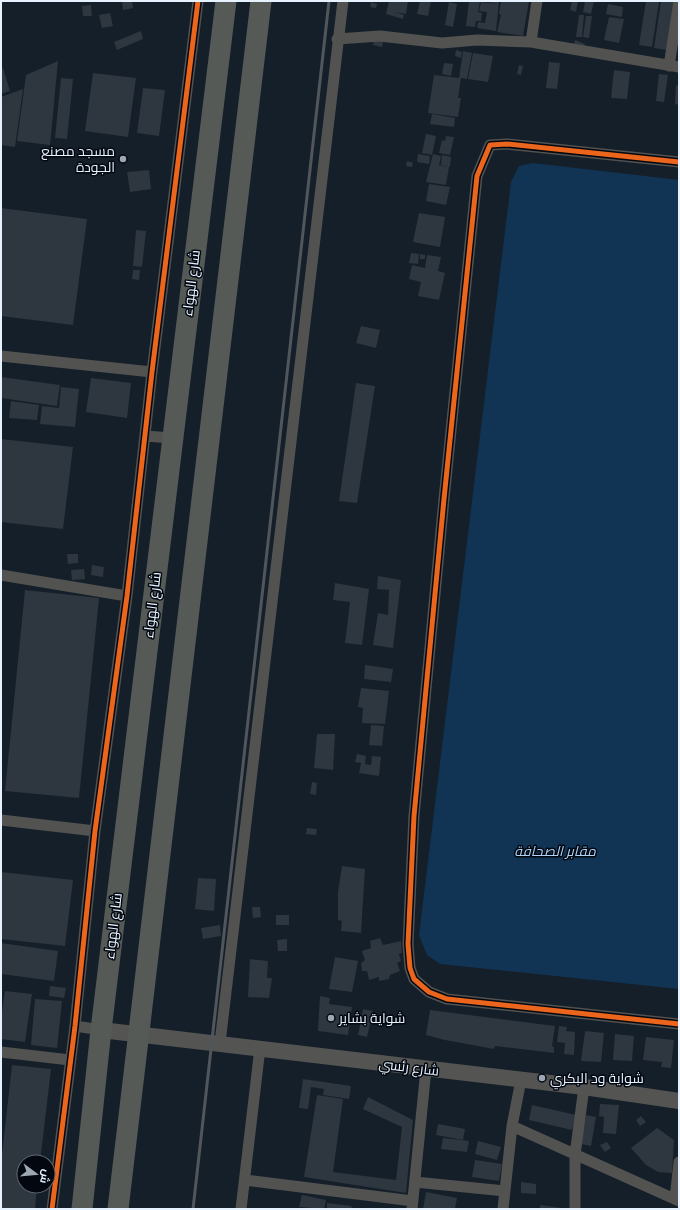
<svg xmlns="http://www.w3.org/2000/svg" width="680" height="1210" font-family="'IBM Plex Serif',Cairo,serif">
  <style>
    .green { fill: #113454 }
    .building { fill: #2e363f }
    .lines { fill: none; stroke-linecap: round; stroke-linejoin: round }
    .street { stroke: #525251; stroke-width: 11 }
    .secondary { stroke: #545552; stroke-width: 16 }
    .highway { stroke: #565a57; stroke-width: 21 }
    .rail { stroke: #50565b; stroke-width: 3 }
    .cycleway-casing { stroke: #030810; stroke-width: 8 }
    .cycleway { stroke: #eb651d; stroke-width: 5 }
    .poi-dot { fill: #9da8b4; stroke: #030810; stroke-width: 1.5 }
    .labels { text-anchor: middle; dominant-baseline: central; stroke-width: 3; stroke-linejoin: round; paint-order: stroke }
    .poi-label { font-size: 14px; fill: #e6f2ff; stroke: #030810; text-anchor: start }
    .street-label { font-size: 14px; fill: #e6f2ff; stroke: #030810 }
    .park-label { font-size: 14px; font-style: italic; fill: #afd2f8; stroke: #030810 }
  </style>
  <rect width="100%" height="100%" fill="#151f29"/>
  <path class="green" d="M 533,163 L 679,180 L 679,989 L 440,964 L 427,955 L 419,935 L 511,182 L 519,166 Z"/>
  <path class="building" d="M 122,1 L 132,1 L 133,8 L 123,10 Z
    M 389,1 L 408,1 L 406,14 L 395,12 L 404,15 L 403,19 L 386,14 Z
    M 420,1 L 431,1 L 428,16 L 417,14 Z
    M 469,1 L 480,1 L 478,12 L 482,13 L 481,21 L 476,21 L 475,27 L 466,26 Z
    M 484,1 L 499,1 L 496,31 L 477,28 L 478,22 L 485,23 L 487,12 L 479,11 L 481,2 L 497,4 Z
    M 501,1 L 529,1 L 523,36 L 497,32 L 501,15 L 499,14 Z
    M 572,1 L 578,1 L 576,12 L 570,10 Z
    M 585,1 L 594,1 L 591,14 L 583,12 Z
    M 646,1 L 659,2 L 652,47 L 639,45 Z
    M 661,1 L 674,1 L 667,50 L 654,48 Z
    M 371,2 L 377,4 L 376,8 L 370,7 Z
    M 449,2 L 457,4 L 453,27 L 445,25 Z
    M 608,4 L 623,7 L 622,17 L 606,14 Z
    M 91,5 L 92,16 L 83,16 L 82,6 Z
    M 110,13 L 113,26 L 102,28 L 99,15 Z
    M 579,15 L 584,15 L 582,37 L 576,37 Z
    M 586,16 L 592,16 L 589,38 L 583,37 Z
    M 609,17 L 624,19 L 619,43 L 604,40 Z
    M 141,31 L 143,39 L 117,50 L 114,42 Z
    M 375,37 L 384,38 L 382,47 L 373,45 Z
    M 575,40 L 585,44 L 583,48 L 574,44 Z
    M 456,50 L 462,52 L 461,58 L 455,56 Z
    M 463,51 L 472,53 L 467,79 L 461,78 L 458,98 L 461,98 L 458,117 L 428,113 L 434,75 L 459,78 Z
    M 473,53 L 493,56 L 488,82 L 468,79 Z
    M 58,61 L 50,145 L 17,141 L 26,75 Z
    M 549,62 L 560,63 L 557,89 L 546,88 Z
    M 444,63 L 453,64 L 451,76 L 442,74 Z
    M 519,65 L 523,66 L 521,75 L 517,74 Z
    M 3,68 L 10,91 L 1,94 L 1,69 Z
    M 614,70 L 630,72 L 627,99 L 611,98 Z
    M 93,73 L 136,78 L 128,137 L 85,131 Z
    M 659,74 L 668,75 L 664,102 L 656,101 Z
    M 61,78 L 73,79 L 67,139 L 55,138 Z
    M 676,85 L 679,86 L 679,105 L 675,104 Z
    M 143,88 L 165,90 L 159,136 L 137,133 Z
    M 23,89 L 15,147 L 1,145 L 1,97 Z
    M 432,114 L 455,118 L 454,127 L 430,124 Z
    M 426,134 L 436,136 L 432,155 L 422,153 Z
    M 446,136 L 454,137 L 450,155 L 439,153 L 442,140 L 445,141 Z
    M 418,154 L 430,156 L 429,164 L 417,162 Z
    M 433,154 L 441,156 L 439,165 L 449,167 L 446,185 L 426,182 Z
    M 442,155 L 451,157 L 450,167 L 441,165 Z
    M 407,161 L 413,163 L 412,167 L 406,166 Z
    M 149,170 L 151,189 L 130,192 L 127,172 Z
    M 429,184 L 450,187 L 446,205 L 426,201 Z
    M 1,208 L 87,219 L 73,325 L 1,316 Z
    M 419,213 L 445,217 L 440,247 L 413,242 Z
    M 136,230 L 146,231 L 142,267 L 133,266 Z
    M 411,253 L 419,254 L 418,264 L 409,263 Z
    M 420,254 L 425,255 L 425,259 L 420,259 Z
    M 427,255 L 441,257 L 438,271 L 445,273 L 439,300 L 418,296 L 421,282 L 409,279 L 412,265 L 425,268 Z
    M 133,270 L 140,270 L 139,280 L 132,279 Z
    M 361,326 L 380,330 L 376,348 L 356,343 Z
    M 1,377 L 60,385 L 57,406 L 1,398 Z
    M 91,378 L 131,383 L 127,418 L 86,412 Z
    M 356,383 L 375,386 L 357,503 L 339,501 Z
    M 61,387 L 79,389 L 75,427 L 40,424 L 42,406 L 59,408 Z
    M 11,401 L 39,405 L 37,420 L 9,418 Z
    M 1,439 L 73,447 L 63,529 L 1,522 Z
    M 67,554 L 78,554 L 78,563 L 68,564 Z
    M 92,565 L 104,567 L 103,577 L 91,575 Z
    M 84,569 L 85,579 L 72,580 L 71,570 Z
    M 378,576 L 401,580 L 393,648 L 373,645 L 378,613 L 388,615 L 389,590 L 377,589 Z
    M 335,583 L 369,589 L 362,645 L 345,643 L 350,602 L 333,600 Z
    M 25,590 L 99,598 L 79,798 L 5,791 Z
    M 365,665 L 393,669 L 391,682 L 364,679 Z
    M 361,688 L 389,691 L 385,724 L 362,723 L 363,708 L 358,707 Z
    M 371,725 L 384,726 L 382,746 L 369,745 Z
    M 317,734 L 335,734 L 333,770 L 314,768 Z
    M 357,754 L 366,756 L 365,764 L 371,765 L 372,756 L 381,757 L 379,776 L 359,773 L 361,763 L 355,762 Z
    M 312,782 L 317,783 L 316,795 L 310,794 Z
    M 307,828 L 317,829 L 316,835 L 306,834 Z
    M 342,866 L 365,869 L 361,933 L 341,931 L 342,921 L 338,920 L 338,892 Z
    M 1,872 L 73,880 L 65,946 L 1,939 Z
    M 198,878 L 216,879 L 214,911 L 195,909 Z
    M 252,907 L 260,907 L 261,917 L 253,918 Z
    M 276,915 L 289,915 L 289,925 L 276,925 Z
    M 220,925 L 221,936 L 203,939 L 201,928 Z
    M 380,938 L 383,945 L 401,941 L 402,953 L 399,954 L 401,961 L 397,963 L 400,971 L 390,975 L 389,979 L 379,981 L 379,977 L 369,980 L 367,971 L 362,971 L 361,963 L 365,960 L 362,951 L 371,948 L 370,941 Z
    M 287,939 L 287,951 L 278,951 L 277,940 Z
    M 1,943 L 58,951 L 54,981 L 1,974 Z
    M 335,957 L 358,961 L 352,992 L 329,989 Z
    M 250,959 L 268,961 L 267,978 L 272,978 L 269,998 L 248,997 Z
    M 50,986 L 66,988 L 64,998 L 49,996 Z
    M 5,991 L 32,994 L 25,1042 L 1,1039 L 1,1018 Z
    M 320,996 L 330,998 L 329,1004 L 352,1007 L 348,1035 L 318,1031 Z
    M 35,999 L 62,1001 L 57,1048 L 31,1045 Z
    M 363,1009 L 373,1011 L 367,1037 L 358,1035 Z
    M 430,1010 L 555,1026 L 552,1046 L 554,1047 L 554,1053 L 495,1046 L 494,1049 L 445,1040 L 426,1035 Z
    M 559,1026 L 567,1027 L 566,1031 L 575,1032 L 574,1055 L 564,1054 L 565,1043 L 557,1042 Z
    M 585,1031 L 604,1033 L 601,1062 L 581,1061 Z
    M 615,1034 L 634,1036 L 632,1061 L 613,1060 Z
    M 646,1037 L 674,1040 L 671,1068 L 661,1067 L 662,1062 L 643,1060 Z
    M 12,1065 L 51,1069 L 40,1162 L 24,1162 L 24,1186 L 37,1186 L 35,1209 L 1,1209 L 1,1163 Z
    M 303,1079 L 351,1086 L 349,1099 L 323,1095 L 324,1089 L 311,1087 L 308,1109 L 299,1108 Z
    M 317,1095 L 343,1099 L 333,1172 L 396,1180 L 402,1127 L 363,1109 L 368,1097 L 413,1120 L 406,1193 L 304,1177 Z
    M 600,1104 L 619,1105 L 616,1134 L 603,1133 L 604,1117 L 599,1116 Z
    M 532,1105 L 576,1115 L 572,1130 L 529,1120 Z
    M 586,1115 L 596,1117 L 591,1146 L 581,1144 Z
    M 641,1116 L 646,1122 L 640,1126 L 636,1120 Z
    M 438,1124 L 465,1129 L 463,1140 L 436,1135 Z
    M 657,1128 L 674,1140 L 672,1173 L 658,1172 L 646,1165 L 631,1148 Z
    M 443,1138 L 469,1141 L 467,1152 L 441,1149 Z
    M 478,1141 L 501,1147 L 497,1160 L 475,1154 Z
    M 607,1142 L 611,1148 L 605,1152 L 600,1145 Z
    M 475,1160 L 502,1164 L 499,1181 L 472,1177 Z
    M 521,1182 L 536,1184 L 536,1194 L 521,1193 Z
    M 426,1192 L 457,1198 L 455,1209 L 423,1209 Z
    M 302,1195 L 326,1200 L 324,1209 L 299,1207 Z
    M 327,1203 L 352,1206 L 351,1209 L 327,1209 Z
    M 540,1205 L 562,1208 L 562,1209 L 540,1209 Z"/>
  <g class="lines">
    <path class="street" d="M 337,39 L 380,36 L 442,43 L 477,40 L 531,42 L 679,67
      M 531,42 L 537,1
      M 669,66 L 679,1
      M 679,162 L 507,144 L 490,145 L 477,176 L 444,499 L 414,816 L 408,944 L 410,968 L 414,979 L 429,992 L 447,999 L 679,1024
      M 1,356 L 152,372
      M 145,436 L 172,438
      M 1,575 L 127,596
      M 1,820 L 95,831
      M 75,1026 L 101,1030
      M 220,1043 L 343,1
      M 1,1052 L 70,1060
      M 512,1126 L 679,1201
      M 245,1180 L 413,1201
      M 415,1182 L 505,1191
      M 675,1199 L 679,1162
      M 52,1209 L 75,1026 L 95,831 L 127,596 L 152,372 L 198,1
      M 241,1209 L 260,1048
      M 412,1209 L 426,1069
      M 503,1209 L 512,1126 L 521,1080
      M 575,1209 L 575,1155 L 584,1087"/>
    <path class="secondary" d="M 101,1030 L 584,1087 L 679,1101"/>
    <path class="highway" d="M 82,1209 L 101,1030 L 226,1
      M 118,1209 L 261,1"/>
    <path class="rail" d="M 193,1209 L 329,1"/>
    <defs>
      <path id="cycleway" d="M 679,162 L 507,144 L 490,145 L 477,176 L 444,499 L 414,816 L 408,944 L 410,968 L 414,979 L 429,992 L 447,999 L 679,1024
        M 52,1209 L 75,1026 L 95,831 L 127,596 L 152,372 L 198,1"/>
    </defs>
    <use href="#cycleway" class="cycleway-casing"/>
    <use href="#cycleway" class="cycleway"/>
  </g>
  <g class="poi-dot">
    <circle cx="123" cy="159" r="4"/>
    <circle cx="331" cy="1018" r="4"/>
    <circle cx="542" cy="1078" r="4"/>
  </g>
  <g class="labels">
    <g class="poi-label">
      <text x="115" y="151" text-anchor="end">مسجد مصنع<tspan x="115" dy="16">الجودة</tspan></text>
      <text x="339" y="1018">شواية بشاير</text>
      <text x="550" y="1078">شواية ود البكري</text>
    </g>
    <g class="street-label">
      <text transform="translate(191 283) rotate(-83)">شارع الهواء</text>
      <text transform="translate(152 605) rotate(-83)">شارع الهواء</text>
      <text transform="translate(113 926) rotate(-83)">شارع الهواء</text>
      <text transform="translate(409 1067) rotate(7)">شارع رئسي</text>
    </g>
    <g class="park-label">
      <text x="555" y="851">مقابر الصحافة</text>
    </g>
  </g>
  <rect width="680" height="1210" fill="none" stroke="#e6f2ff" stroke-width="4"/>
  <g transform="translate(36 1174) rotate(106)"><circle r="19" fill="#030810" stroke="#5e6670"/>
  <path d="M0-3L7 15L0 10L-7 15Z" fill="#9da8b4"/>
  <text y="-6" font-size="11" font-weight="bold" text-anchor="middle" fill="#e6f2ff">ش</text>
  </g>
</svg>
